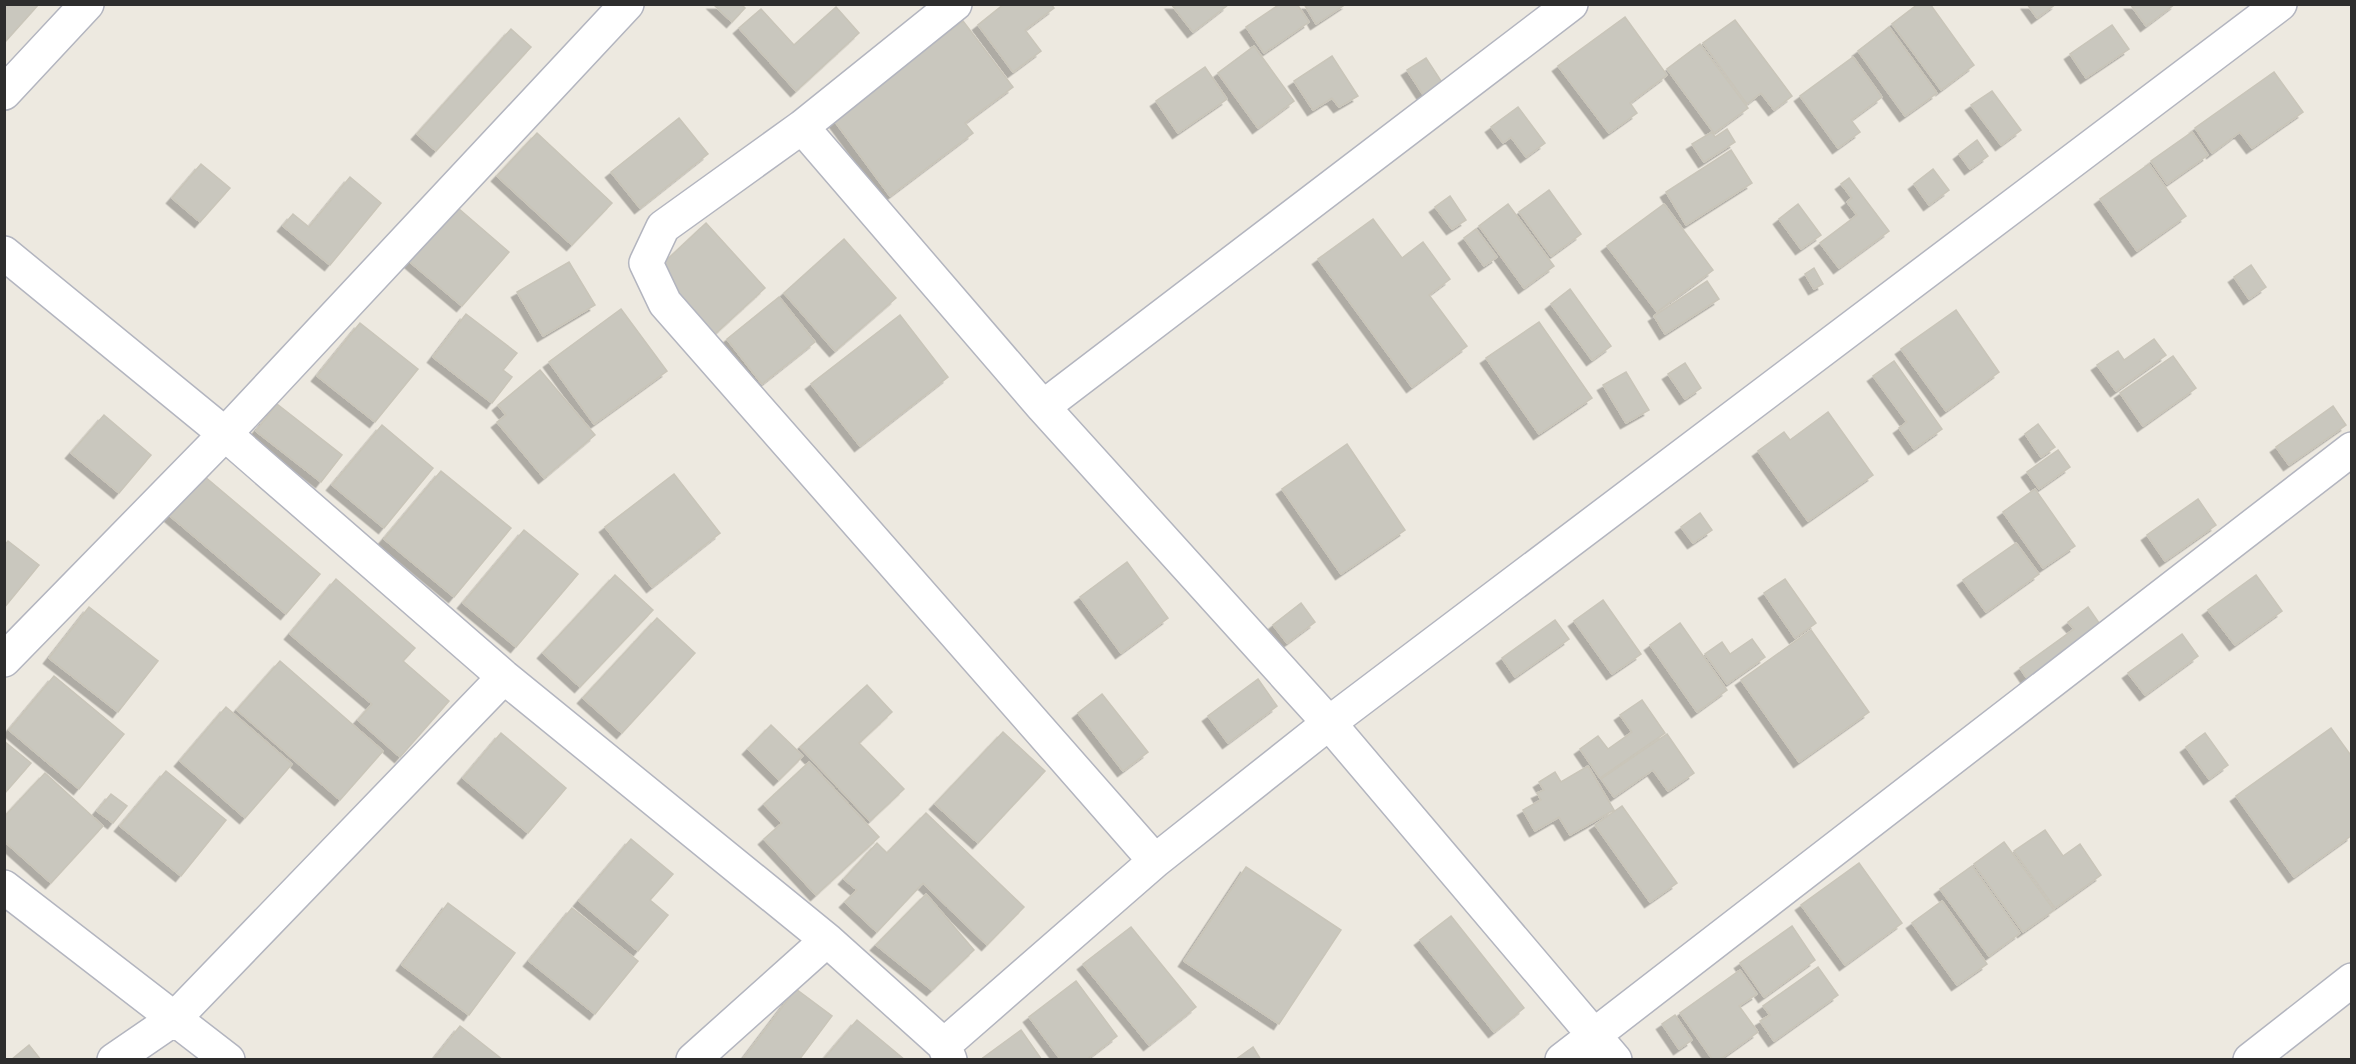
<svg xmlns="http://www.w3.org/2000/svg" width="2356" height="1064" font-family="'IBM Plex Sans',sans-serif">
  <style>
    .building { fill: #c9c7be; stroke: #c9c5b9; stroke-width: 1.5; filter: url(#shadow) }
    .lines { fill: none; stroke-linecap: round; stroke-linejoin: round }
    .minor-casing { stroke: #b3b5bf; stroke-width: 36 }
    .minor { stroke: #fff; stroke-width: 33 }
  </style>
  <defs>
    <filter id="shadow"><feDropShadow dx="-5.5" dy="5.5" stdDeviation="0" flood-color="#0004"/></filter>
  </defs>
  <rect width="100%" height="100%" fill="#ede9e0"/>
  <path class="building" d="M 4,4 L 39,4 L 4,43 Z
    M 713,4 L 741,4 L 745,8 L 732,22 Z
    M 1004,4 L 1051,4 L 1054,8 L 1025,30 L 1041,51 L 1013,72 L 978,25 Z
    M 1171,4 L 1227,4 L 1228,5 L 1193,32 Z
    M 1280,4 L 1297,4 L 1309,22 L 1264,53 L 1246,27 Z
    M 1304,4 L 1346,4 L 1316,24 Z
    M 1918,4 L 1930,4 L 1974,65 L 1941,90 L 1892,24 Z
    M 2027,4 L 2056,4 L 2037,18 Z
    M 2130,4 L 2175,4 L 2146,26 Z
    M 836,7 L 859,33 L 796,91 L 739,28 L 761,9 L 794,45 Z
    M 1625,17 L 1667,75 L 1630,103 L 1637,113 L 1609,133 L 1558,66 Z
    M 1735,20 L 1792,96 L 1774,110 L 1761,93 L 1747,104 L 1703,43 Z
    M 963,21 L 1013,87 L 965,123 L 973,133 L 890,196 L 833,119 Z
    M 2112,25 L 2129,49 L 2086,78 L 2070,54 Z
    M 1889,27 L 1937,93 L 1905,116 L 1858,51 Z
    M 511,29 L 531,47 L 436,151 L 417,134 Z
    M 1700,44 L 1748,108 L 1714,133 L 1667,69 Z
    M 1254,46 L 1294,101 L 1258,128 L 1218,73 Z
    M 1332,56 L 1358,96 L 1339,107 L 1332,98 L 1313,110 L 1294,81 Z
    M 1853,57 L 1882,97 L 1851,120 L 1860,132 L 1838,148 L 1800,96 Z
    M 1426,58 L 1445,87 L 1426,99 L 1407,70 Z
    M 1205,67 L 1227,99 L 1178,133 L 1156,101 Z
    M 2274,72 L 2303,112 L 2252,148 L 2240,132 L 2212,153 L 2195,128 Z
    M 1992,91 L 2021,130 L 2001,145 L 1971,105 Z
    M 1518,107 L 1545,143 L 1526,157 L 1511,137 L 1503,143 L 1491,127 Z
    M 679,118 L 708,154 L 640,208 L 611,172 Z
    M 1727,129 L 1735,142 L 1704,162 L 1692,144 L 1712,132 L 1715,137 Z
    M 2192,132 L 2208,155 L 2167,184 L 2151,161 Z
    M 537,133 L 612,203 L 572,245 L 497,176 Z
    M 1977,140 L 1988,156 L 1970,169 L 1959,154 Z
    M 1731,150 L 1752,183 L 1686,225 L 1666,192 Z
    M 201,164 L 230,188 L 200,222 L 172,198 Z
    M 2149,164 L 2186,216 L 2137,251 L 2100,199 Z
    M 1933,169 L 1949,190 L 1929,205 L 1914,184 Z
    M 350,177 L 381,203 L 330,265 L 283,226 L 293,214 L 309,227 Z
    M 1849,178 L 1889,231 L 1839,268 L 1820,243 L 1857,215 L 1847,202 L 1852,198 L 1841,184 Z
    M 1549,190 L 1581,234 L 1551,256 L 1519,212 Z
    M 1450,196 L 1466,220 L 1452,229 L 1435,207 Z
    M 451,202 L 509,252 L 462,306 L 404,257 Z
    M 1508,204 L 1554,266 L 1524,288 L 1479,226 Z
    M 1664,204 L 1713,270 L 1657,312 L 1607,246 Z
    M 1798,204 L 1821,235 L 1801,249 L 1779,219 Z
    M 1373,219 L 1402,258 L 1423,242 L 1450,279 L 1429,295 L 1467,346 L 1412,387 L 1318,259 Z
    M 706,223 L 765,288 L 715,334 L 656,270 Z
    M 1476,229 L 1497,257 L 1484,266 L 1464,238 Z
    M 844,239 L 896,298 L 835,351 L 784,293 Z
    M 569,262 L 595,305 L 543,336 L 517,292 Z
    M 2251,265 L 2266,287 L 2249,299 L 2234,277 Z
    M 1814,268 L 1823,284 L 1814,289 L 1805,274 Z
    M 1707,281 L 1719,299 L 1665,334 L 1654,316 Z
    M 1570,289 L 1611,346 L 1592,360 L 1551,304 Z
    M 779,297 L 815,342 L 762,384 L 727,339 Z
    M 621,309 L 667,371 L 594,424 L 549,362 Z
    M 1956,310 L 1999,372 L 1946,411 L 1901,349 Z
    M 466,314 L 517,353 L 503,370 L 512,377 L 492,403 L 433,357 Z
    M 900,315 L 948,377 L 860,446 L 811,384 Z
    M 1539,322 L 1592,398 L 1539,434 L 1486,358 Z
    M 360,323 L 418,369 L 375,422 L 317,376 Z
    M 2154,339 L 2166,355 L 2116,391 L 2097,365 L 2118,351 L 2124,360 Z
    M 2173,356 L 2196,388 L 2143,426 L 2120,393 Z
    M 1894,361 L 1942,429 L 1914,449 L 1899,428 L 1907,422 L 1873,376 Z
    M 1685,363 L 1701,388 L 1685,399 L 1668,374 Z
    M 540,370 L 595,435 L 544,478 L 497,422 L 506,415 L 498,405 Z
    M 1626,372 L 1649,410 L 1626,423 L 1603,385 Z
    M 277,404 L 342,455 L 321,482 L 256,431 Z
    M 2333,406 L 2346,425 L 2289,465 L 2276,447 Z
    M 1828,412 L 1873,475 L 1808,521 L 1758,451 L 1784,432 L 1790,440 Z
    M 104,415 L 151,455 L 119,493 L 71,453 Z
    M 2038,424 L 2055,447 L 2041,457 L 2025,434 Z
    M 382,425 L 433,468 L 384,528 L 332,485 Z
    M 1347,444 L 1405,530 L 1341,574 L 1282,489 Z
    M 2058,450 L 2070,467 L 2039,489 L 2027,472 Z
    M 441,471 L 511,528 L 454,597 L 384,539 Z
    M 674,474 L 720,533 L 652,587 L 605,527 Z
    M 204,476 L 320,574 L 286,614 L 170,516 Z
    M 2035,489 L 2075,546 L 2043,568 L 2003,512 Z
    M 2198,499 L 2216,525 L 2165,561 L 2147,535 Z
    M 1700,513 L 1712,530 L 1693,543 L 1681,527 Z
    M 524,530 L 578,574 L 516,647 L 463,603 Z
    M 8,541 L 39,565 L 4,608 L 4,546 Z
    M 2016,543 L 2039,574 L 1986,612 L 1963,580 Z
    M 1127,562 L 1168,618 L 1121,653 L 1080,597 Z
    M 615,575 L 653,610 L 580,687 L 543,653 Z
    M 2256,575 L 2282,611 L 2235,645 L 2208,610 Z
    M 336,579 L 415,648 L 403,661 L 449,701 L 400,757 L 358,720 L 372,704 L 290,634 Z
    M 1785,579 L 1816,623 L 1795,638 L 1764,593 Z
    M 1603,600 L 1641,654 L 1612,674 L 1574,621 Z
    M 1301,603 L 1315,622 L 1287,643 L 1273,625 Z
    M 89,607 L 158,661 L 118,712 L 49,658 Z
    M 2088,607 L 2106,633 L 2032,686 L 2020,668 L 2074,629 L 2068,622 Z
    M 657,618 L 695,653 L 622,733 L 583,698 Z
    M 1555,620 L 1569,639 L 1515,677 L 1502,658 Z
    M 1680,623 L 1727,690 L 1697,712 L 1650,645 Z
    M 1811,630 L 1869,712 L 1799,762 L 1741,680 Z
    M 2182,634 L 2198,656 L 2145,695 L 2128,673 Z
    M 1752,639 L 1765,657 L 1727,684 L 1705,654 L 1722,642 L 1730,654 Z
    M 280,661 L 383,751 L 340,800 L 237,710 Z
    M 54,676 L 124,734 L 79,789 L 9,730 Z
    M 1258,679 L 1277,706 L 1228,743 L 1208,716 Z
    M 867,685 L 892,712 L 859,743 L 904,789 L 870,821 L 800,747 Z
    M 1102,694 L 1148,752 L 1123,771 L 1078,713 Z
    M 1642,700 L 1665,733 L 1600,778 L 1580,749 L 1598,736 L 1608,749 L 1632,732 L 1620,715 Z
    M 226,707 L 292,764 L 245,818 L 180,761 Z
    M 771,725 L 803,756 L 779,780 L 748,749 Z
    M 2331,728 L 2352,757 L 2352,835 L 2294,877 L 2236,796 Z
    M 1003,732 L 1045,771 L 978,843 L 935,804 Z
    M 501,733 L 566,788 L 528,833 L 463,778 Z
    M 2205,733 L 2228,765 L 2209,779 L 2186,747 Z
    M 1667,734 L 1694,773 L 1668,791 L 1653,770 L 1614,797 L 1601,779 Z
    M 4,741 L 31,763 L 4,794 Z
    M 809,762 L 879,837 L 816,895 L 764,839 L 782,823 L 764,804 Z
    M 1588,766 L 1614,810 L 1570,835 L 1559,817 L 1535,831 L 1523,810 L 1541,800 L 1537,793 L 1544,790 L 1539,782 L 1555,772 L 1561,782 Z
    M 166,771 L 226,820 L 181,876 L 120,826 Z
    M 45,773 L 103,826 L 51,883 L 4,841 L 4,817 Z
    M 111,794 L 127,806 L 113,823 L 97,811 Z
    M 1622,806 L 1677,883 L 1650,902 L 1595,825 Z
    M 926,813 L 1024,907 L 987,945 L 923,883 L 877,932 L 845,902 L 857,890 L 844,879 L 877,843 L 887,853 Z
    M 2045,830 L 2063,856 L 2080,844 L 2101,875 L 2055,908 L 2014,851 Z
    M 631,839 L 673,874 L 650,900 L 668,915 L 638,951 L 579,901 Z
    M 2004,842 L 2054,910 L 2023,932 L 1974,864 Z
    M 1859,863 L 1902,923 L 1845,965 L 1801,905 Z
    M 1972,866 L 2020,933 L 1989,956 L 1940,889 Z
    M 1246,867 L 1341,930 L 1279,1024 L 1184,961 Z
    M 926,894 L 974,950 L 932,990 L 876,945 Z
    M 1942,901 L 1987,964 L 1957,985 L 1912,923 Z
    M 448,903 L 515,953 L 469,1015 L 402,965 Z
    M 572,908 L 638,961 L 595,1014 L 529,961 Z
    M 1451,916 L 1524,1008 L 1494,1032 L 1420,940 Z
    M 1792,926 L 1815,960 L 1764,997 L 1740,963 Z
    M 1131,927 L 1196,1007 L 1149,1045 L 1083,964 Z
    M 1818,967 L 1838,995 L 1774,1041 L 1760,1021 L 1770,1015 L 1763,1006 Z
    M 1740,970 L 1757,994 L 1739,1006 L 1758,1032 L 1719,1060 L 1713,1060 L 1680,1013 Z
    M 1076,981 L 1117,1036 L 1086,1060 L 1061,1060 L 1029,1017 Z
    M 796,989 L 832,1016 L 799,1060 L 743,1059 Z
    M 1675,1015 L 1692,1040 L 1679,1049 L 1662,1024 Z
    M 857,1020 L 905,1060 L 823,1060 Z
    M 460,1026 L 503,1060 L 433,1060 Z
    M 1021,1030 L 1042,1060 L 980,1060 Z
    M 29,1045 L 41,1060 L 11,1060 Z
    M 1253,1047 L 1261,1060 L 1235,1060 Z"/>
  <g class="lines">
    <defs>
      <path id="minor" d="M 955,4 L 802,127 L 663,227 L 646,263 L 665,303 L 1155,861
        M 4,93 L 87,4
        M 802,127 L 1043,407 L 1329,723 L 1615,1060
        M 4,253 L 225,434 L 504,677 L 827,940 L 944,1045 L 950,1060
        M 1043,407 L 1571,4
        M 4,660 L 225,434 L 627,4
        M 4,887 L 228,1060
        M 944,1045 L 1155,861 L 1329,723 L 2280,4
        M 114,1060 L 174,1019 L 504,677
        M 693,1060 L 827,940
        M 1562,1060 L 2352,449
        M 2250,1060 L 2352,980"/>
    </defs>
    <use href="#minor" class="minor-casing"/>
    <use href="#minor" class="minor"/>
  </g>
  <rect width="2356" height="1064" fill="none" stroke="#2d2d2d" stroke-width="12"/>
</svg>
